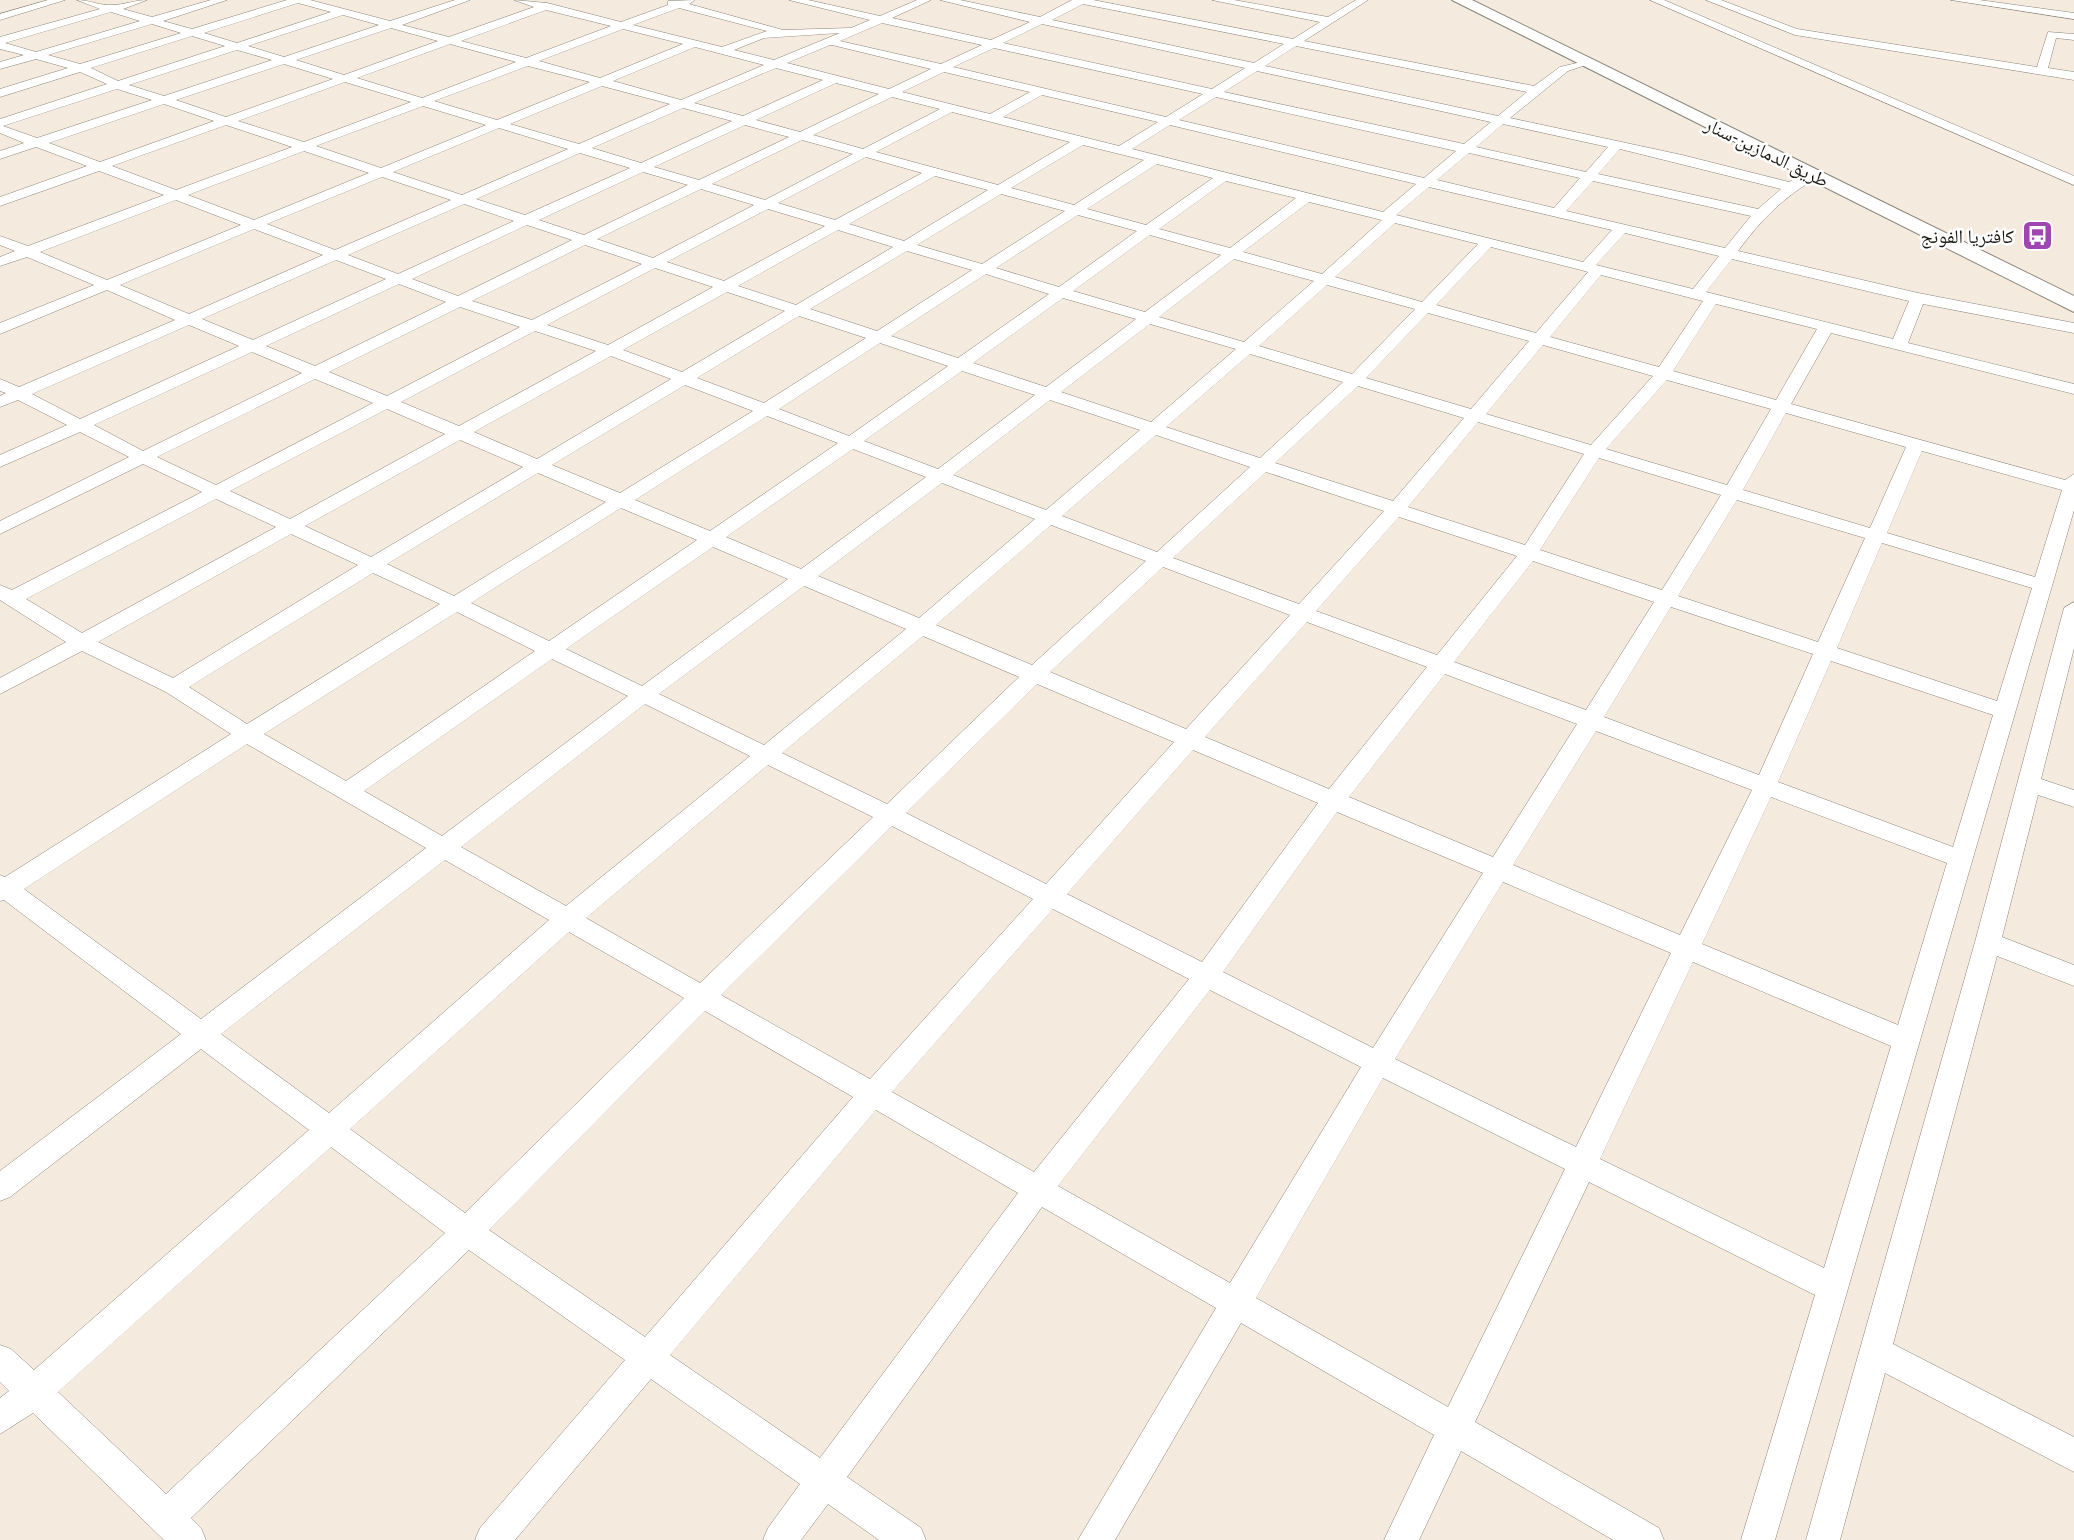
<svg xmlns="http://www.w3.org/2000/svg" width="2074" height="1540" font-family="Ubuntu,'Noto Naskh Arabic',sans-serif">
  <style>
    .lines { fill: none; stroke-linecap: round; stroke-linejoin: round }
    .minor-casing { stroke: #8b8377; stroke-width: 1 }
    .highway-casing { stroke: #8b8377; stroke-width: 2 }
    .minor { fill: #fff; fill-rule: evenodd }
    .highway { fill: #fff; fill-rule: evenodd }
    .labels { text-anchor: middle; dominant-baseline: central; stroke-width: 5; stroke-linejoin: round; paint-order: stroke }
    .far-street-label { font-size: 19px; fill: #1c1914; stroke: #fff }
    .far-poi-label { font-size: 19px; fill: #1c1914; stroke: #fff; text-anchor: end }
  </style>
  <rect width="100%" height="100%" fill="#f4ebde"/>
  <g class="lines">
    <defs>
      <path id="minor" d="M 48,0 L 65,0 L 0,20 L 0,14 Z
        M 77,0 C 89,0 101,6 112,5 C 124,5 135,0 147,0 L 123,9 L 152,17 L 211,0 L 227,0 L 163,21 L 192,29 L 287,0 L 310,0 L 390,21 L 455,0 L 470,0 L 402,25 L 449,37 L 534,7 L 514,0 L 547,3 L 621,22 L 668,5 L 668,1 L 695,0 L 689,4 L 783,30 L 851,28 L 870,20 L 789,0 L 808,0 L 880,16 L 917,0 L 931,0 L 892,18 L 991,40 L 1030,22 L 940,0 L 960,0 L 1040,17 L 1072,0 L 1093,0 L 1293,39 L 1320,22 L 1212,0 L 1234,0 L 1328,17 L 1356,0 L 1368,0 L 1304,41 L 1534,86 L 1560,67 L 1589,60 L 1589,64 L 1568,71 L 1510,118 L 1682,155 L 1789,182 L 1807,172 L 1817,172 L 1817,178 C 1784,196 1760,221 1738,251 L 1918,293 L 2074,323 L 2074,333 L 1923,304 L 1908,343 L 2074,384 L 2074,394 L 1831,333 L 1791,404 L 2065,480 L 2074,474 L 2074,510 L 1775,1540 L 1741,1540 L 1815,1295 L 1589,1182 L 1475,1422 L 1659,1528 L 1664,1540 L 1613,1540 L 1461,1451 L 1419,1540 L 1384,1540 L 1434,1435 L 1241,1323 L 1115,1540 L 1078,1540 L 1216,1308 L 1042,1207 L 847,1477 L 921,1528 L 926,1540 L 879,1540 L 828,1504 L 801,1540 L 763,1540 L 768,1528 L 800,1484 L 651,1379 L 515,1540 L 475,1540 L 480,1528 L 625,1360 L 469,1250 L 191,1518 L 201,1528 L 206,1540 L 164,1540 L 33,1413 L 0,1434 L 0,1398 L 9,1391 L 0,1382 L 0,1345 L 11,1349 L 34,1370 L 309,1130 L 201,1049 L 10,1197 L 0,1201 L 0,1171 L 181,1034 L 4,900 L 0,901 L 0,875 L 5,877 L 231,734 L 166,692 L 82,651 L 0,694 L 0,678 L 66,642 L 0,600 L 0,585 L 12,590 L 202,492 L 143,464 L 0,534 L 0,521 L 129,457 L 80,432 L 0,467 L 0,455 L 67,425 L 18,400 L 0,407 L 0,396 L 6,393 L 0,391 L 0,379 L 19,387 L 175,320 L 107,290 L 0,334 L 0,323 L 94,285 L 27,257 L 0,266 L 0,257 L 15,251 L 0,245 L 0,236 L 28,246 L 164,195 L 99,171 L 0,206 L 0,197 L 87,166 L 36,147 L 0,159 L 0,151 L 24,143 L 0,133 L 0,119 L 107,84 L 80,72 L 0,97 L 0,89 L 68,68 L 36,59 L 0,69 L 0,62 L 24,55 L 0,49 L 0,37 L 100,9 ZM 298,3 L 331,12 L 237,43 L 204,33 ZM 1083,4 L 1284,44 L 1254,63 L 1052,20 ZM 679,8 L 767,31 L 722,47 L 633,25 ZM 546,10 L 611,26 L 526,58 L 461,41 ZM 111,12 L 140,21 L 36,52 L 5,43 ZM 343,15 L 379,25 L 284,57 L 248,46 ZM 882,23 L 982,45 L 941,64 L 840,41 ZM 152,24 L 181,33 L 80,64 L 48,55 ZM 1042,24 L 1245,68 L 1212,89 L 1003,43 ZM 391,28 L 438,41 L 344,75 L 296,60 ZM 623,29 L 683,44 L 600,78 L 539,61 ZM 840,33 L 774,60 L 734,50 L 764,38 ZM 192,36 L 225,46 L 118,81 L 91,68 ZM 450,44 L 516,62 L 422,98 L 357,78 ZM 830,45 L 832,45 L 931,69 L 889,89 L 787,63 ZM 1296,46 L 1527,92 L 1498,116 L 1265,66 ZM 695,47 L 764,65 L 681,100 L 613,81 ZM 994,48 L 1203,94 L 1166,117 L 953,67 ZM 237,50 L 272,60 L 164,96 L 129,85 ZM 284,64 L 333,79 L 226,117 L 176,100 ZM 528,66 L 590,82 L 497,120 L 434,101 ZM 776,68 L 823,80 L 743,116 L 694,103 ZM 1257,71 L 1491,122 L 1464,144 L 1224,92 ZM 944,72 L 1030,92 L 990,114 L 902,92 ZM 345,82 L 411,102 L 304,142 L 238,121 ZM 836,83 L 879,94 L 800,132 L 756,120 ZM 602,86 L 670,104 L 579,144 L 510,124 ZM 117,89 L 152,100 L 37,138 L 3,126 ZM 1042,95 L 1158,122 L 1119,146 L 1003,117 ZM 892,97 L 940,109 L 863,149 L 813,135 ZM 1216,97 L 1456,151 L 1424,178 L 1179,120 ZM 164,104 L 214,121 L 100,162 L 49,143 ZM 423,106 L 486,125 L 381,168 L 316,146 ZM 683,108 L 732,121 L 641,163 L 592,148 ZM 952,112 L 1070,142 L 998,185 L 876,152 ZM 1503,124 L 1608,147 L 1586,172 L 1476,147 ZM 226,125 L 292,147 L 176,190 L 112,166 ZM 745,125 L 789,137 L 699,180 L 654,167 ZM 1170,125 L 1416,184 L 1383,212 L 1132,149 ZM 499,128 L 568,149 L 462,195 L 393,172 ZM 802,140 L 853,154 L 765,200 L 712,184 ZM 1083,145 L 1144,160 L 1074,205 L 1011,188 ZM 1620,149 L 1781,189 L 1758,209 L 1598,174 ZM 304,151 L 369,173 L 254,220 L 188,195 ZM 580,153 L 630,168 L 525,215 L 476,199 ZM 1469,153 L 1580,178 L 1554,208 L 1437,180 ZM 866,157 L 922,173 L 835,220 L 778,203 ZM 1157,164 L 1213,178 L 1146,225 L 1087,209 ZM 643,172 L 688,185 L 584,235 L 539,220 ZM 935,176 L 988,190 L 904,241 L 849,224 ZM 382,177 L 451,200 L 335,250 L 267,224 ZM 1226,181 L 1296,198 L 1230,248 L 1159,229 ZM 1593,181 L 1751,216 L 1725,248 L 1566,211 ZM 1429,187 L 1612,230 L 1583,262 L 1396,215 ZM 701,189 L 754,205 L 653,258 L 597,239 ZM 1001,194 L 1065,211 L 982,264 L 917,245 ZM 176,200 L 241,225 L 107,280 L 40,252 ZM 1309,202 L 1382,220 L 1322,274 L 1243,252 ZM 464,204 L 514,221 L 398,274 L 348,255 ZM 768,209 L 825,226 L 724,281 L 667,262 ZM 1078,215 L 1137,231 L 1059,287 L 996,268 ZM 1395,223 L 1478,244 L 1422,302 L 1335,277 ZM 527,225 L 572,240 L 458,296 L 412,279 ZM 254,229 L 323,255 L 189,314 L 120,285 ZM 838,230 L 893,247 L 796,305 L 738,286 ZM 1625,233 L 1719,256 L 1693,289 L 1596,265 ZM 1150,235 L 1221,255 L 1145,312 L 1073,291 ZM 585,245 L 642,264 L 532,320 L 472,301 ZM 1491,247 L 1581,270 L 1588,272 L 1536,333 L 1436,305 ZM 907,251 L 972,270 L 877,331 L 810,309 ZM 1234,259 L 1314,281 L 1244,342 L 1159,317 ZM 1732,259 L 1909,301 L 1893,339 L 1706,292 ZM 336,260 L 386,279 L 253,340 L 202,319 ZM 655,268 L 713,287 L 608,345 L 547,325 ZM 986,274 L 1049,294 L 958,358 L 891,336 ZM 1601,275 L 1703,301 L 1659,367 L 1550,337 ZM 399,284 L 446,302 L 315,366 L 266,346 ZM 1327,285 L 1415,309 L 1352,374 L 1259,346 ZM 727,292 L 785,311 L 682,372 L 623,350 ZM 1063,298 L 1136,319 L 1046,387 L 973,363 ZM 1716,304 L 1817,329 L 1776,400 L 1673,371 ZM 460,307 L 520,327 L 387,396 L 329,372 ZM 1428,313 L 1529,341 L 1471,409 L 1366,378 ZM 799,316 L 866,338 L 764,403 L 697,378 ZM 1150,324 L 1236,349 L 1151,422 L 1061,392 ZM 189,325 L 239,346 L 80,419 L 32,394 ZM 535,331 L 596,351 L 459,426 L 401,402 ZM 880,343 L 948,366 L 849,436 L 779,409 ZM 1543,345 L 1653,376 L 1591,445 L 1486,414 ZM 252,352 L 302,373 L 143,451 L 94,425 ZM 1250,354 L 1343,382 L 1260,458 L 1166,427 ZM 611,356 L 671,379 L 537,459 L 474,432 ZM 962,371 L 1035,395 L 938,469 L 864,441 ZM 315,379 L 373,403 L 216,485 L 157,457 ZM 1667,380 L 1771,409 L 1727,485 L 1606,449 ZM 685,385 L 753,411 L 620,493 L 552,465 ZM 1358,386 L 1464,418 L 1393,501 L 1275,463 ZM 1050,400 L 1140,430 L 1046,510 L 953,475 ZM 387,409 L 445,434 L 290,519 L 230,491 ZM 1786,413 L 1906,447 L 1870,528 L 1743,490 ZM 767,416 L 838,443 L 710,531 L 635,500 ZM 1478,422 L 1584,454 L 1525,545 L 1408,507 ZM 1156,435 L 1250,467 L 1157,552 L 1062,516 ZM 460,440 L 523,467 L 371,557 L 305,526 ZM 853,449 L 926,477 L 801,569 L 726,537 ZM 1922,451 L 2062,490 L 2035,577 L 1887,533 ZM 1599,458 L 1721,495 L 1662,590 L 1540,550 ZM 1266,472 L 1384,511 L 1299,604 L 1173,558 ZM 538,473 L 606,502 L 454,596 L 387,564 ZM 942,483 L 1035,519 L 919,618 L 818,576 ZM 216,499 L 276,527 L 82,633 L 26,599 ZM 1737,500 L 1865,538 L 1818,642 L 1678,596 ZM 621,508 L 697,540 L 549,641 L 471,603 ZM 1399,517 L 1517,556 L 1437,655 L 1316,611 ZM 1051,525 L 1146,561 L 1032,665 L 936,625 ZM 291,534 L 358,565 L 173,678 L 98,642 ZM 1882,543 L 2032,588 L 1997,701 L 1837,648 ZM 713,547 L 788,579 L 642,686 L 566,649 ZM 1533,561 L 1654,602 L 1586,710 L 1454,662 ZM 1163,567 L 1290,615 L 1186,729 L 1050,672 ZM 373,573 L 440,604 L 247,724 L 189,687 ZM 804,586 L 906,629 L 764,745 L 659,694 ZM 1671,607 L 1813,654 L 1759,775 L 1604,717 ZM 457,612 L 535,651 L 346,781 L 264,734 ZM 1307,622 L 1427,667 L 1329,789 L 1205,737 ZM 923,636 L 1019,677 L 887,804 L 782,753 ZM 552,659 L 628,696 L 442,836 L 364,791 ZM 1831,661 L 1993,715 L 1953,847 L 1778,782 ZM 1445,674 L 1577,724 L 1493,857 L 1349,797 ZM 1037,684 L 1174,742 L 1046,884 L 906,813 ZM 645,704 L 750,756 L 566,906 L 461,847 ZM 1596,731 L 1752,790 L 1680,935 L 1513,865 ZM 247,744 L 426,848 L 201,1019 L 24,889 ZM 1193,750 L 1318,803 L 1202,962 L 1067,894 ZM 768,765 L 873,817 L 700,983 L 586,918 ZM 1771,797 L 1947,863 L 1898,1025 L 1702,944 ZM 1337,812 L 1483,873 L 1373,1048 L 1223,972 ZM 892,826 L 1033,899 L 870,1079 L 721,995 ZM 445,860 L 549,920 L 329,1113 L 221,1034 ZM 1503,882 L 1671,953 L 1576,1147 L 1395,1059 ZM 1053,909 L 1189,979 L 1034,1172 L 892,1092 ZM 569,932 L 684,998 L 465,1213 L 350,1129 ZM 1693,962 L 1891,1046 L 1824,1268 L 1600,1159 ZM 1210,990 L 1361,1067 L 1230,1283 L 1058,1186 ZM 705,1011 L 853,1097 L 645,1337 L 489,1230 ZM 1383,1078 L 1565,1169 L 1448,1407 L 1256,1298 ZM 876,1110 L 1018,1193 L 820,1458 L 670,1355 ZM 331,1147 L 445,1233 L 166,1494 L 58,1392 Z
        M 1650,0 L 1664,0 L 2074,176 L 2074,185 Z
        M 1706,0 L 1721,0 L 1797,29 L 2037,67 L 2048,32 L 2074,34 L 2074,40 L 2056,38 L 2048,68 L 2074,72 L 2074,80 L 1795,35 Z
        M 1951,0 L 1979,0 L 2074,13 L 2074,19 Z
        M 2074,602 L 2074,648 L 2041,779 L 2074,790 L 2074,807 L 2038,795 L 2002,937 L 2074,965 L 2074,986 L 1997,956 L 1893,1344 L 2074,1437 L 2074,1472 L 1885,1373 L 1840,1540 L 1806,1540 L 1975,942 L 2064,608 Z"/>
      <path id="highway" d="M 1452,0 L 1472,0 L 2074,296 L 2074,312 Z"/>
    </defs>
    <use href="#minor" class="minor-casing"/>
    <use href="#highway" class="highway-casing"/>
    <use href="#minor" class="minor"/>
    <use href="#highway" class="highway"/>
  </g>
  <defs>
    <symbol id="bus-square" viewBox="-11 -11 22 22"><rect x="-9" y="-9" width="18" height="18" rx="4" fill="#9f46b2" stroke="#fff"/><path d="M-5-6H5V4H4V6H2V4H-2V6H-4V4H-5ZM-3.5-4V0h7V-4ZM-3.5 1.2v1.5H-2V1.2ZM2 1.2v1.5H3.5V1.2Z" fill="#fff"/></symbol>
  </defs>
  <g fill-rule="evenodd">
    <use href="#bus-square" x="2020" y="218" width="35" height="35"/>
  </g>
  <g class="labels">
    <g class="far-street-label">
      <text transform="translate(1767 152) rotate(26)">طريق الدمازين-سنار</text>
    </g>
    <g class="far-poi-label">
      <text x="2014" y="236">كافتريا الفونج</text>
    </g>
  </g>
</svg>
